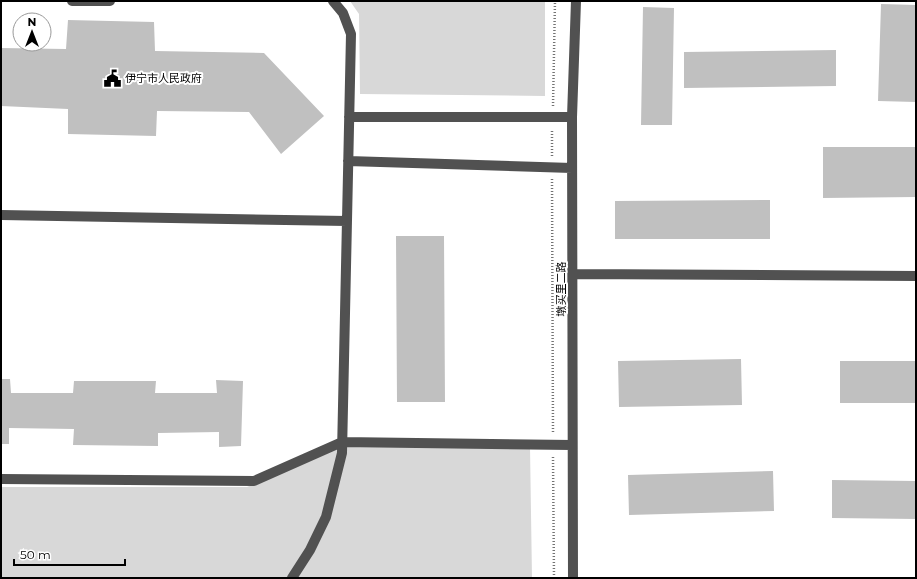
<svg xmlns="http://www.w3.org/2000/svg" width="917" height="579" font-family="Montserrat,'Noto Sans SC',sans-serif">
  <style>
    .green { fill: #d8d8d8 }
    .building { fill: #c0c0c0 }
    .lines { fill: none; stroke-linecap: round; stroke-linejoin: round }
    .path { stroke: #737373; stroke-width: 2.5; stroke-dasharray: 1 2; stroke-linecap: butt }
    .minor { stroke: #515151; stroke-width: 10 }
    .labels { text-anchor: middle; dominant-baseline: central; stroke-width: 4; stroke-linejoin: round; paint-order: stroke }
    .poi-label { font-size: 11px; fill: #000; stroke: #fff; text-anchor: start }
    .street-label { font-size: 11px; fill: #000; stroke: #fff }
  </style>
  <rect width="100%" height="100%" fill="#fff"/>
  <path class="green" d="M 350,1 L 545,1 L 545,96 L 360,94 L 359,14 Z
    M 351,441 L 530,447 L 532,578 L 1,578 L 1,487 L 247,487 Z"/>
  <path class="building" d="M 881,4 L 916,5 L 916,102 L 878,101 Z
    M 643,7 L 674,8 L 672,125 L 641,125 Z
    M 68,20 L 154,22 L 155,51 L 264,53 L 324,116 L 281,154 L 249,112 L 157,111 L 156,136 L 68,134 L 68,109 L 1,106 L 1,48 L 66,49 Z
    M 836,50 L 836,86 L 684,88 L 684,52 Z
    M 823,147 L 916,147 L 916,197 L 823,198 Z
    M 770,200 L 770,239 L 615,239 L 615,201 Z
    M 396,236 L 444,236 L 445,402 L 397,402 Z
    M 741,359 L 742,405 L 619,407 L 618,361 Z
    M 840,361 L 916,361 L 916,403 L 840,403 Z
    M 1,379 L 10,379 L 11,393 L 73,393 L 74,381 L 156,381 L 155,393 L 217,393 L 216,380 L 243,381 L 241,446 L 219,447 L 219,432 L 158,433 L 158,446 L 73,445 L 74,429 L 9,428 L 9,444 L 1,444 Z
    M 773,471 L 774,511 L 629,515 L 628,475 Z
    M 832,480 L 916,481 L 916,519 L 832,518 Z"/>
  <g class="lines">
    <path class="path" d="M 553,106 L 555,1
      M 552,156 L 552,129
      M 552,179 L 553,434
      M 553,457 L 554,578"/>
    <path class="minor" d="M 72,1 L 110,1
      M 349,117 L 572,117
      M 348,161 L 572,168
      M 1,215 L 347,221
      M 573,274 L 916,276
      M 1,479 L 254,481 L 342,442 L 572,445
      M 292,578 L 310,550 L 326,517 L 342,453 L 351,34 L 343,13 L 333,1
      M 573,578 L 572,117 L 576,1"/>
  </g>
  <defs>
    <symbol id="civic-bare" viewBox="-9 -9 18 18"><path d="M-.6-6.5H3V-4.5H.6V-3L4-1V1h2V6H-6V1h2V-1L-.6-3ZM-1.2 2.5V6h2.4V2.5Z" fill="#000" stroke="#fff" stroke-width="2.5" paint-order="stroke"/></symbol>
  </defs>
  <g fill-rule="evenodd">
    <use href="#civic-bare" x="100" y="66" width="25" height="25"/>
  </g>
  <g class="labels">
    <g class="poi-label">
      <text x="125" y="78">伊宁市人民政府</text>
    </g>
    <g class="street-label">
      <text transform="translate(561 289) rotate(-90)">墩买里二路</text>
    </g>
  </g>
  <rect width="917" height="579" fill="none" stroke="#000000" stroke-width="4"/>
  <g transform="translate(32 32)"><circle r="19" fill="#ffffff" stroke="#999999"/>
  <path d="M0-3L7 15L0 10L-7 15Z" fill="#000000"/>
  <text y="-6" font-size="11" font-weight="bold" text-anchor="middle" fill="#000000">N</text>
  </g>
  <path d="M14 559v6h111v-6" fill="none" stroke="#000000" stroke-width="2"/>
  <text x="20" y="559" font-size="12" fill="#000000" stroke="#ffffff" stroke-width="3" paint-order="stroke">50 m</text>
</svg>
